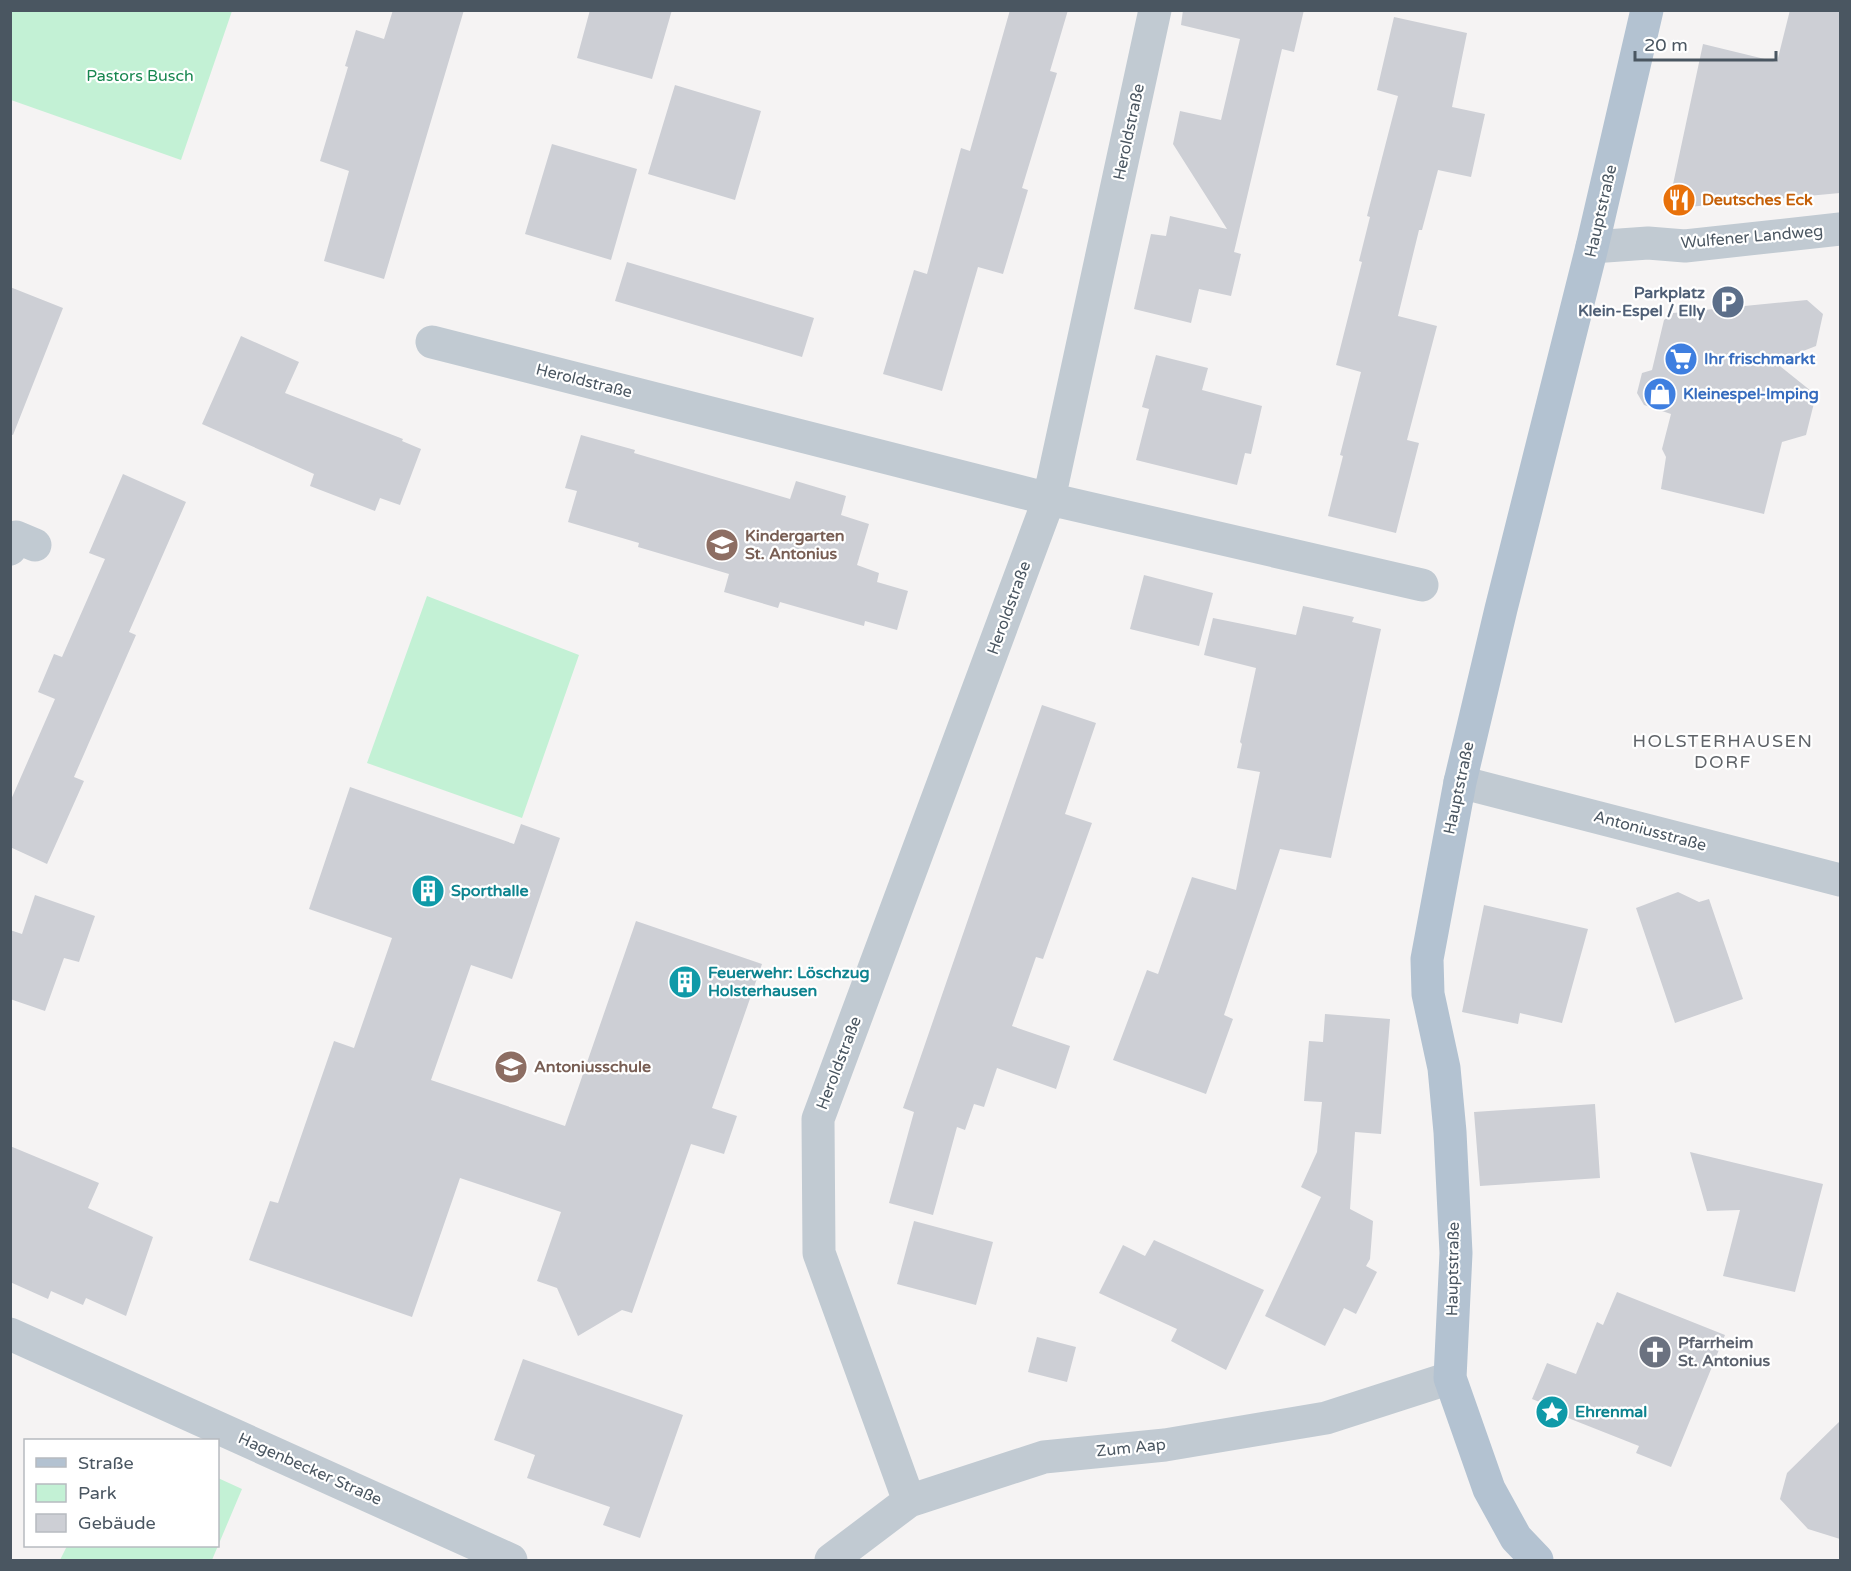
<svg xmlns="http://www.w3.org/2000/svg" width="1851" height="1571" font-family="'Varela Round',sans-serif">
  <style>
    .green { fill: #c3f1d5 }
    .building { fill: #cdcfd5 }
    .lines { fill: none; stroke-linecap: round; stroke-linejoin: round }
    .minor { stroke: #c1cad2; stroke-width: 33 }
    .major { stroke: #b3c2d1; stroke-width: 33 }
    .labels { text-anchor: middle; dominant-baseline: central; stroke-width: 4.5; stroke-linejoin: round; paint-order: stroke }
    .park-label { font-size: 16px; fill: #17864f; stroke: #fff }
    .street-label { font-size: 16px; fill: #4a5661; stroke: #fff }
    .food-label { font-size: 16px; font-weight: bold; fill: #c56008; stroke: #fff; text-anchor: start }
    .service-label { font-size: 16px; font-weight: bold; fill: #4e5e75; stroke: #fff; text-anchor: end }
    .shop-label { font-size: 16px; font-weight: bold; fill: #366cbe; stroke: #fff; text-anchor: start }
    .education-label { font-size: 16px; font-weight: bold; fill: #785e54; stroke: #fff; text-anchor: start }
    .culture-label { font-size: 16px; font-weight: bold; fill: #0d838f; stroke: #fff; text-anchor: start }
    .worship-label { font-size: 16px; font-weight: bold; fill: #5b616d; stroke: #fff; text-anchor: start }
    .neighbourhood-label { font-size: 18px; letter-spacing: 1.5px; fill: #5f6368; stroke: #fff }
  </style>
  <rect width="100%" height="100%" fill="#f5f3f3"/>
  <path class="green" d="M 11,10 L 232,11 L 181,160 L 11,100 Z
    M 427,596 L 579,655 L 522,818 L 367,763 Z
    M 218,1478 L 242,1489 L 212,1560 L 60,1560 L 67,1546 L 218,1546 Z"/>
  <path class="building" d="M 393,10 L 464,10 L 384,279 L 324,261 L 349,171 L 320,161 L 348,67 L 345,66 L 356,30 L 384,39 Z
    M 590,10 L 672,10 L 652,79 L 577,58 Z
    M 1010,10 L 1068,10 L 1050,71 L 1057,73 L 1022,188 L 1028,190 L 1003,274 L 978,267 L 942,391 L 883,374 L 914,270 L 927,274 L 961,148 L 970,151 Z
    M 1183,10 L 1304,10 L 1294,52 L 1282,49 L 1234,252 L 1241,254 L 1231,296 L 1199,289 L 1191,323 L 1134,309 L 1151,234 L 1166,236 L 1170,216 L 1227,229 L 1173,144 L 1180,111 L 1221,120 L 1240,39 L 1181,25 Z
    M 1790,10 L 1840,10 L 1840,193 L 1688,207 L 1672,189 L 1703,44 L 1777,62 Z
    M 1394,17 L 1467,33 L 1452,107 L 1485,114 L 1471,177 L 1438,170 L 1422,230 L 1419,230 L 1398,316 L 1437,326 L 1407,440 L 1419,443 L 1396,533 L 1328,516 L 1343,456 L 1340,455 L 1361,372 L 1336,365 L 1362,262 L 1359,261 L 1370,217 L 1367,216 L 1398,96 L 1377,90 Z
    M 675,85 L 761,111 L 735,200 L 648,174 Z
    M 552,144 L 637,169 L 611,260 L 525,234 Z
    M 627,262 L 814,318 L 802,357 L 615,301 Z
    M 10,287 L 63,308 L 13,435 L 10,434 Z
    M 1807,300 L 1823,314 L 1816,346 L 1775,362 L 1816,395 L 1806,435 L 1782,442 L 1764,514 L 1661,489 L 1666,457 L 1662,449 L 1671,414 L 1644,405 L 1637,393 L 1642,373 L 1652,370 L 1664,320 L 1673,313 Z
    M 241,336 L 299,362 L 285,393 L 403,439 L 402,441 L 421,449 L 400,505 L 380,498 L 375,511 L 310,486 L 314,474 L 202,424 Z
    M 1156,355 L 1208,368 L 1202,390 L 1262,406 L 1251,454 L 1245,453 L 1237,485 L 1136,460 L 1149,409 L 1142,407 Z
    M 581,435 L 635,450 L 634,453 L 790,499 L 796,481 L 846,496 L 841,515 L 869,524 L 857,565 L 879,573 L 877,582 L 908,591 L 897,630 L 865,621 L 864,626 L 780,602 L 778,608 L 724,592 L 729,574 L 638,547 L 639,543 L 568,522 L 577,491 L 565,488 Z
    M 123,474 L 186,502 L 129,632 L 136,635 L 74,777 L 84,781 L 47,864 L 10,847 L 10,802 L 55,699 L 38,692 L 54,654 L 62,657 L 105,559 L 89,553 Z
    M 1144,575 L 1213,593 L 1199,646 L 1130,629 Z
    M 1303,606 L 1354,617 L 1352,622 L 1381,629 L 1331,858 L 1280,849 L 1224,1015 L 1233,1019 L 1206,1094 L 1113,1060 L 1147,970 L 1158,974 L 1192,877 L 1236,890 L 1260,772 L 1237,768 L 1242,744 L 1240,742 L 1256,668 L 1204,655 L 1213,618 L 1296,635 Z
    M 1042,705 L 1096,723 L 1065,814 L 1092,823 L 1043,959 L 1036,957 L 1012,1026 L 1070,1046 L 1056,1089 L 997,1068 L 984,1107 L 974,1104 L 965,1130 L 957,1127 L 933,1215 L 889,1203 L 914,1112 L 903,1108 Z
    M 350,787 L 514,844 L 521,824 L 560,838 L 512,979 L 471,965 L 431,1080 L 565,1126 L 636,921 L 762,964 L 712,1108 L 737,1116 L 724,1154 L 691,1144 L 632,1313 L 622,1310 L 578,1336 L 557,1288 L 537,1281 L 561,1212 L 460,1178 L 412,1317 L 249,1260 L 270,1201 L 278,1203 L 334,1041 L 354,1048 L 392,938 L 309,909 Z
    M 1678,892 L 1699,902 L 1709,899 L 1743,999 L 1675,1023 L 1636,908 Z
    M 35,895 L 95,916 L 79,962 L 64,958 L 45,1011 L 10,999 L 10,930 L 22,934 Z
    M 1484,905 L 1588,929 L 1562,1023 L 1520,1013 L 1518,1024 L 1462,1012 Z
    M 1325,1014 L 1390,1019 L 1381,1134 L 1355,1132 L 1350,1209 L 1373,1221 L 1370,1259 L 1366,1266 L 1377,1272 L 1356,1314 L 1344,1308 L 1325,1346 L 1265,1316 L 1321,1197 L 1301,1187 L 1317,1152 L 1322,1102 L 1304,1101 L 1309,1041 L 1323,1042 Z
    M 1595,1104 L 1600,1178 L 1480,1186 L 1474,1112 Z
    M 10,1146 L 99,1183 L 88,1208 L 153,1237 L 126,1316 L 86,1298 L 83,1305 L 51,1291 L 48,1299 L 10,1282 Z
    M 1690,1152 L 1823,1184 L 1795,1292 L 1723,1276 L 1740,1210 L 1707,1211 Z
    M 914,1221 L 993,1242 L 976,1305 L 897,1284 Z
    M 1154,1240 L 1264,1290 L 1226,1370 L 1171,1341 L 1177,1329 L 1099,1293 L 1123,1245 L 1145,1256 Z
    M 1617,1292 L 1725,1335 L 1671,1467 L 1636,1453 L 1639,1446 L 1563,1416 L 1565,1412 L 1532,1399 L 1547,1363 L 1576,1374 L 1597,1322 L 1603,1325 Z
    M 1037,1337 L 1076,1347 L 1067,1382 L 1028,1372 Z
    M 523,1359 L 683,1415 L 640,1538 L 603,1525 L 610,1507 L 527,1478 L 535,1455 L 494,1440 Z
    M 1840,1421 L 1840,1539 L 1808,1529 L 1780,1499 L 1787,1473 Z"/>
  <g class="lines">
    <path class="minor" d="M 1592,247 L 1648,243 L 1685,246 L 1840,229
      M 432,342 L 1049,499 L 1422,585
      M 10,549 L 16,537 L 35,545
      M 1460,782 L 1840,880
      M 10,1334 L 511,1560
      M 909,1501 L 819,1253 L 818,1119 L 1049,499 L 1155,10
      M 831,1560 L 909,1501 L 1044,1457 L 1165,1445 L 1326,1418 L 1450,1378"/>
    <path class="major" d="M 1537,1560 L 1516,1538 L 1489,1489 L 1450,1378 L 1456,1253 L 1450,1132 L 1444,1068 L 1428,994 L 1427,959 L 1460,782 L 1501,609 L 1592,247 L 1647,10"/>
  </g>
  <defs>
    <symbol id="restaurant-disc" viewBox="-11 -11 22 22"><circle r="9.5" fill="#e8710a" stroke="#fff"/><path d="M-5-6h1v4h1v-4h1v4h1v-4h1v5L-1.5 .5V6h-2V.5L-5-1ZM5-6V6H3V1.5H1.5Q1.5-4 5-6Z" fill="#fff"/></symbol>
    <symbol id="parking-disc" viewBox="-11 -11 22 22"><circle r="9.5" fill="#5c6f8a" stroke="#fff"/><path d="M-3.5-5.5H1a3.5 3.5 0 0 1 0 7H-1V5.5H-3.5ZM-1-3.4V-.6H.8a1.4 1.4 0 0 0 0-2.8Z" fill="#fff"/></symbol>
    <symbol id="supermarket-disc" viewBox="-11 -11 22 22"><circle r="9.5" fill="#3f7fe0" stroke="#fff"/><path d="M-6-5.5h2.5l.6 2H6L4.5 2H-2.5L-4.4-4H-6ZM-1.5 3.2a1.3 1.3 0 1 0 .1 0ZM3 3.2a1.3 1.3 0 1 0 .1 0Z" fill="#fff"/></symbol>
    <symbol id="shop-disc" viewBox="-11 -11 22 22"><circle r="9.5" fill="#3f7fe0" stroke="#fff"/><path d="M-5-2.5h2.3a2.7 3.5 0 0 1 5.4 0H5L5.5 6h-11ZM-1.5-2.5h3a1.5 2.3 0 0 0-3 0Z" fill="#fff"/></symbol>
    <symbol id="school-disc" viewBox="-11 -11 22 22"><circle r="9.5" fill="#8d6e63" stroke="#fff"/><path d="M0-5L7-2L0 1L-7-2ZM-4 1L0 2.5L4 1V4Q0 6-4 4Z" fill="#fff"/></symbol>
    <symbol id="building-disc" viewBox="-11 -11 22 22"><circle r="9.5" fill="#0f9aa8" stroke="#fff"/><path d="M-4-6H4V6H1V3H-1V6H-4ZM-2.5-4.3h1.7v1.8h-1.7ZM.8-4.3h1.7v1.8H.8ZM-2.5-1h1.7V.8h-1.7ZM.8-1h1.7V.8H.8Z" fill="#fff"/></symbol>
    <symbol id="church-disc" viewBox="-11 -11 22 22"><circle r="9.5" fill="#6b7280" stroke="#fff"/><path d="M-1.2-6h2.4v3.5h3.3v2.4h-3.3V6h-2.4V-.1h-3.3v-2.4h3.3Z" fill="#fff"/></symbol>
    <symbol id="sight-disc" viewBox="-11 -11 22 22"><circle r="9.5" fill="#0f9aa8" stroke="#fff"/><path d="M0-6L1.8-2.2L6-1.7L2.9 1.2L3.7 5.4L0 3.3L-3.7 5.4L-2.9 1.2L-6-1.7L-1.8-2.2Z" fill="#fff"/></symbol>
  </defs>
  <g fill-rule="evenodd">
    <use href="#restaurant-disc" x="1660" y="181" width="38" height="38"/>
    <use href="#parking-disc" x="1709" y="283" width="38" height="38"/>
    <use href="#supermarket-disc" x="1662" y="340" width="38" height="38"/>
    <use href="#shop-disc" x="1641" y="375" width="38" height="38"/>
    <use href="#school-disc" x="703" y="526" width="38" height="38"/>
    <use href="#building-disc" x="409" y="872" width="38" height="38"/>
    <use href="#building-disc" x="666" y="963" width="38" height="38"/>
    <use href="#school-disc" x="492" y="1048" width="38" height="38"/>
    <use href="#church-disc" x="1636" y="1333" width="38" height="38"/>
    <use href="#sight-disc" x="1533" y="1393" width="38" height="38"/>
  </g>
  <g class="labels">
    <g class="park-label">
      <text x="140" y="76">Pastors Busch</text>
    </g>
    <g class="street-label">
      <text transform="translate(1129 132) rotate(-78)">Heroldstraße</text>
      <text transform="translate(1601 211) rotate(-77)">Hauptstraße</text>
      <text transform="translate(1752 237) rotate(-5)">Wulfener Landweg</text>
      <text transform="translate(584 381) rotate(14)">Heroldstraße</text>
      <text transform="translate(1009 608) rotate(-70)">Heroldstraße</text>
      <text transform="translate(1459 788) rotate(-78)">Hauptstraße</text>
      <text transform="translate(1650 831) rotate(15)">Antoniusstraße</text>
      <text transform="translate(839 1063) rotate(-69)">Heroldstraße</text>
      <text transform="translate(1453 1269) rotate(-89)">Hauptstraße</text>
      <text transform="translate(1131 1448) rotate(-6)">Zum Aap</text>
      <text transform="translate(310 1469) rotate(24)">Hagenbecker Straße</text>
    </g>
    <g class="food-label">
      <text x="1702" y="200">Deutsches Eck</text>
    </g>
    <g class="service-label">
      <text x="1705" y="293">Parkplatz<tspan x="1705" dy="18">Klein-Espel / Elly</tspan></text>
    </g>
    <g class="shop-label">
      <text x="1704" y="359">Ihr frischmarkt</text>
      <text x="1683" y="394">Kleinespel-Imping</text>
    </g>
    <g class="education-label">
      <text x="745" y="536">Kindergarten<tspan x="745" dy="18">St. Antonius</tspan></text>
      <text x="534" y="1067">Antoniusschule</text>
    </g>
    <g class="culture-label">
      <text x="451" y="891">Sporthalle</text>
      <text x="708" y="973">Feuerwehr: Löschzug<tspan x="708" dy="18">Holsterhausen</tspan></text>
      <text x="1575" y="1412">Ehrenmal</text>
    </g>
    <g class="worship-label">
      <text x="1678" y="1343">Pfarrheim<tspan x="1678" dy="18">St. Antonius</tspan></text>
    </g>
    <g class="neighbourhood-label">
      <text x="1723" y="741">HOLSTERHAUSEN<tspan x="1723" dy="21">DORF</tspan></text>
    </g>
  </g>
  <rect width="1851" height="1571" fill="none" stroke="#4a5661" stroke-width="24"/>
  <rect x="24" y="1439" width="195" height="108" fill="#ffffff" stroke="#b7bbc0" stroke-width="1.5"/>
  <rect x="36" y="1458" width="30" height="9" fill="#b3c2d1" stroke="#b7bbc0" stroke-width="1.5"/>
  <text x="78" y="1469" font-size="18" fill="#4a5661">Straße</text>
  <rect x="36" y="1484" width="30" height="18" fill="#c3f1d5" stroke="#b7bbc0" stroke-width="1.5"/>
  <text x="78" y="1499" font-size="18" fill="#4a5661">Park</text>
  <rect x="36" y="1514" width="30" height="18" fill="#cdcfd5" stroke="#b7bbc0" stroke-width="1.5"/>
  <text x="78" y="1529" font-size="18" fill="#4a5661">Gebäude</text>
  <path d="M1635 51v9h141v-9" fill="none" stroke="#4a5661" stroke-width="3"/>
  <text x="1644" y="51" font-size="18" fill="#4a5661" stroke="#ffffff" stroke-width="4.5" paint-order="stroke">20 m</text>
</svg>
